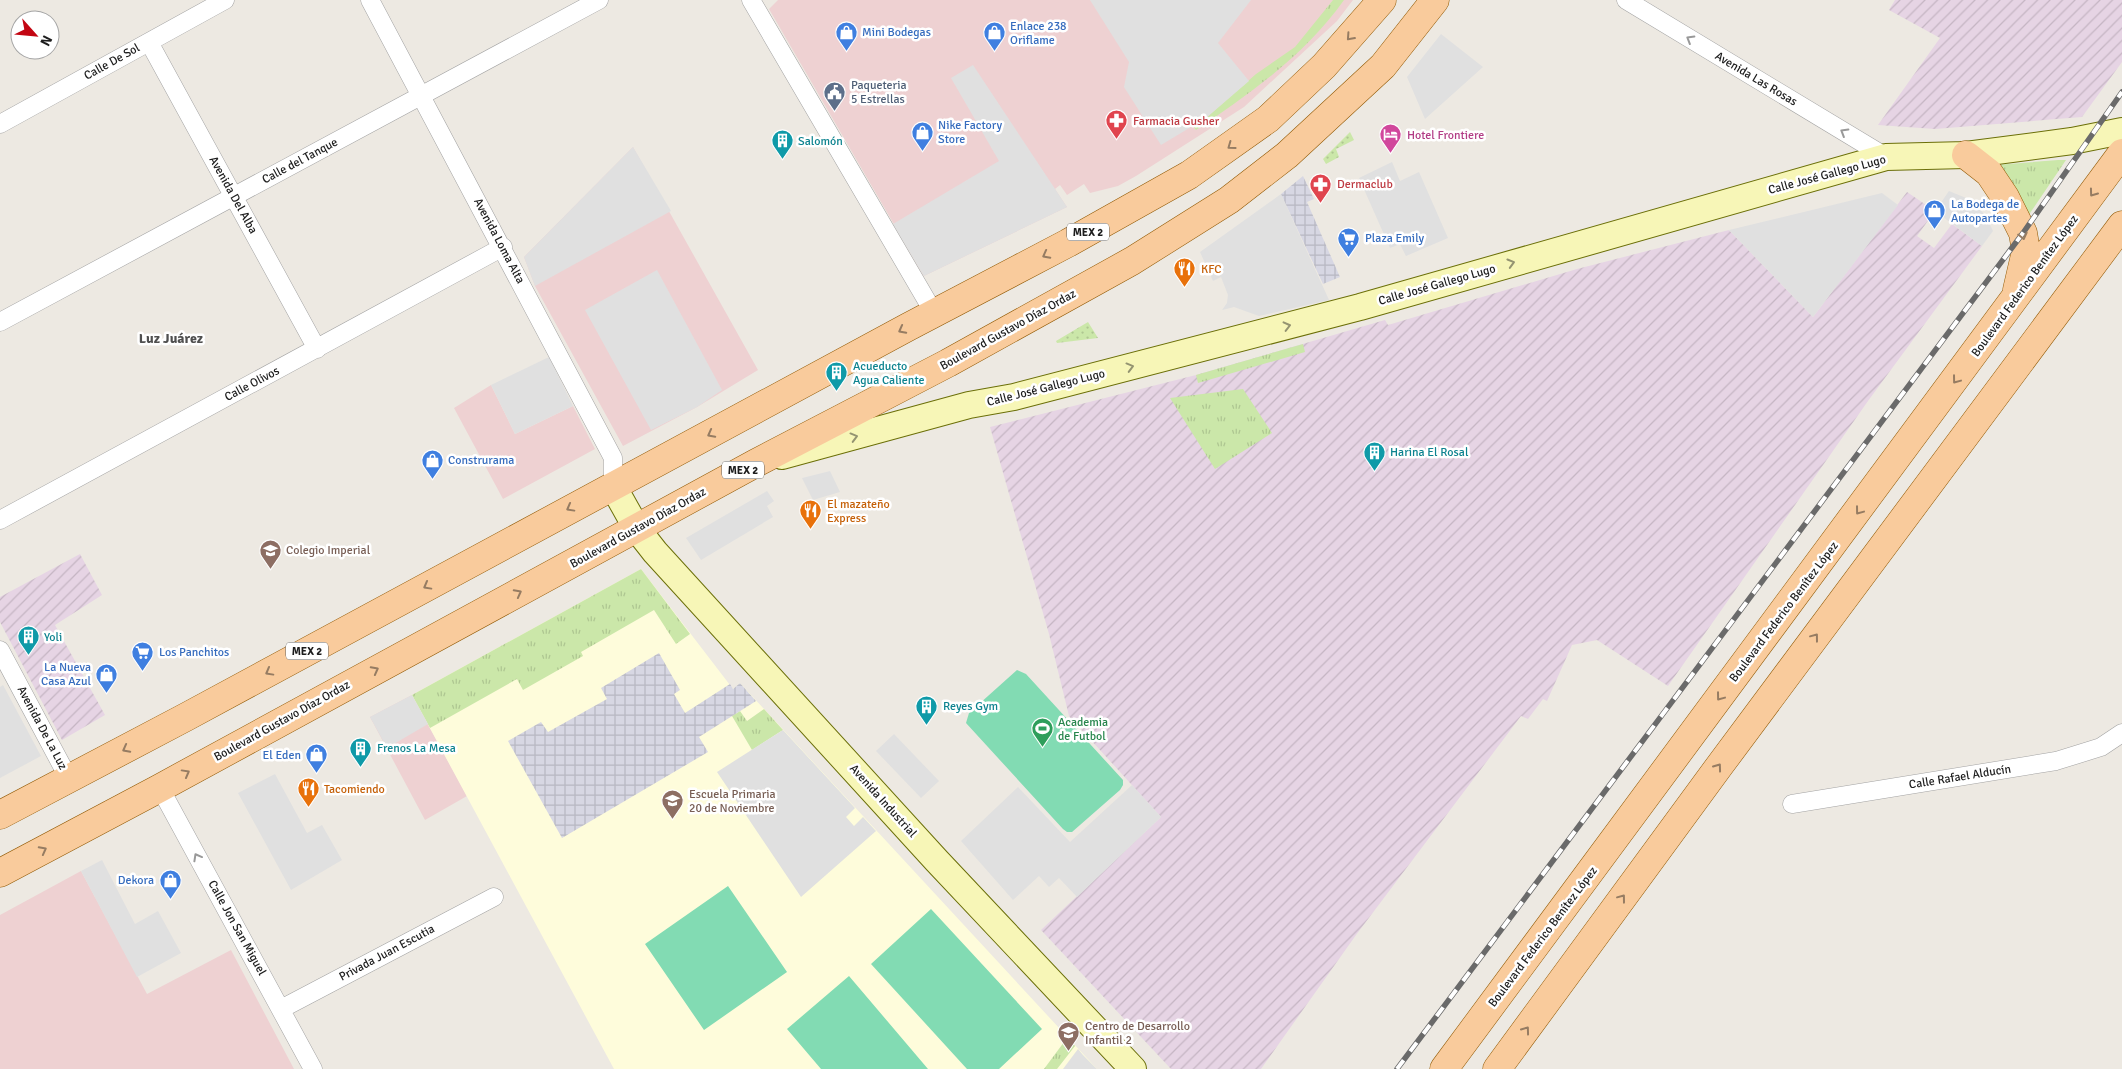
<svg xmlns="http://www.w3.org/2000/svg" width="2122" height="1069" font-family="Signika,sans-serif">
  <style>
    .commercial { fill: #eed1d2 }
    .industrial { fill: url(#industrial-furrows) }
    .education { fill: #fefcdb }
    .grass { fill: url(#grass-tufts) }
    .garden { fill: url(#garden-dots) }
    .pitch { fill: #82dbb3 }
    .parking { fill: #e0e0e0 }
    .plaza { fill: url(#plaza-grid) }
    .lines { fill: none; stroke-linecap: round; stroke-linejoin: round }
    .street-casing { stroke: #a3a3a3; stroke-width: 19 }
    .secondary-casing { stroke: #6b6f08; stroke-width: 28 }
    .primary-casing { stroke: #915904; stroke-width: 29 }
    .street { stroke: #fff; stroke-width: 18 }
    .secondary { stroke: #f7f6b7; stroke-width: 26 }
    .primary { stroke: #f9cb9c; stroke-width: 28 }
    .rail-casing { stroke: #6a6a6a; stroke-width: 5.5 }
    .rail { stroke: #fff; stroke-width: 4; stroke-dasharray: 11; stroke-linecap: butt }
    .oneway { stroke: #967c62 }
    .oneway2 { stroke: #999 }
    .oneway3 { stroke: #949471 }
    .labels { text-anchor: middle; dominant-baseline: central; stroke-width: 5; stroke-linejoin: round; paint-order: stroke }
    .shield { fill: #fff; stroke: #606060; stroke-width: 1 }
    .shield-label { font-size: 11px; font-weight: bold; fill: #1c1c1c }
    .shop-label { font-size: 12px; fill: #366cbe; stroke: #fff; text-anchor: start }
    .street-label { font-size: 12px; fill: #1c1c1c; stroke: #fff }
    .service-label { font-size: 12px; fill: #4e5e75; stroke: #fff; text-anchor: start }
    .health-label { font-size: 12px; fill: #be3a42; stroke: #fff; text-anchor: start }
    .hotel-label { font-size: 12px; fill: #b23c85; stroke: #fff; text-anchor: start }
    .culture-label { font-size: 12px; fill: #0d838f; stroke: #fff; text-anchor: start }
    .food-label { font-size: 12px; fill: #c56008; stroke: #fff; text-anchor: start }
    .education-label { font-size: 12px; fill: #785e54; stroke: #fff; text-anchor: start }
    .leisure-label { font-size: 12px; fill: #27864d; stroke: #fff; text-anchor: start }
    .neighbourhood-label { font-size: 14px; font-weight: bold; fill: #4f4f4f; stroke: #fff }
  </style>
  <defs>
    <pattern id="industrial-furrows" width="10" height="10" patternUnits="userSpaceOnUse" patternTransform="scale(1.25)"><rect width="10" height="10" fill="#e6d4e4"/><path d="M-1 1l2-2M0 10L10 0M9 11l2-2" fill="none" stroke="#c5b5c3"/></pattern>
    <pattern id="grass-tufts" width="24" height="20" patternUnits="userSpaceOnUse" patternTransform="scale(1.25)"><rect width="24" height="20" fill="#cbe7a9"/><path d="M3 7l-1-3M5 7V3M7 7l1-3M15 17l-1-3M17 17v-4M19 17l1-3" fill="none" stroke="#aec691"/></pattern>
    <pattern id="garden-dots" width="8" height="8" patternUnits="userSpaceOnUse" patternTransform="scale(1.25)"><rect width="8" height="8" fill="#cbe7a9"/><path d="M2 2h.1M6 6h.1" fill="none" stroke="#aec691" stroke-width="1.8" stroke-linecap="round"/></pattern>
    <pattern id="plaza-grid" width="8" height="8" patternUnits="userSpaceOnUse" patternTransform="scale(1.25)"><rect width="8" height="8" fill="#d7d7e3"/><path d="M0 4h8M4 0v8" fill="none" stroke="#b8b8c2"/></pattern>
  </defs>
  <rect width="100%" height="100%" fill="#ede9e2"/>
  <path class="commercial" d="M 778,0 L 1353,0 L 1337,21 L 1244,107 L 1136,176 L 1118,186 L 1090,193 L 1084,184 L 1067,195 L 1060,185 L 1055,189 L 1067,207 L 924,276 L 769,9 Z
    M 633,147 L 758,370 L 697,407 L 623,446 L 535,286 L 524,257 Z
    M 491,385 L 515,434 L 573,406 L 595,449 L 503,499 L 454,408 Z
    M 412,695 L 467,796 L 425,820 L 370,717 Z
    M 81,871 L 147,994 L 231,950 L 294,1069 L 0,1069 L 0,915 Z"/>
  <path class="industrial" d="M 1895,0 L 2122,0 L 2122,62 L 2082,117 L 1935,129 L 1878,125 L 1940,38 L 1889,10 Z
    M 1907,192 L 1935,211 L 1917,236 L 1934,248 L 1952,224 L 1982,246 L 1868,401 L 1668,686 L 1597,640 L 1572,645 L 1547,701 L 1543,699 L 1528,719 L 1521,716 L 1356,935 L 1261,1069 L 1171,1069 L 1041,930 L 1161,817 L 1069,716 L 1049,634 L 990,427 L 1196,375 L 1385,320 L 1388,325 L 1577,269 L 1729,230 L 1813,317 Z
    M 80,554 L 102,595 L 55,625 L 105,715 L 62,740 L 0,622 L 0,597 Z"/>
  <path class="education" d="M 641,569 L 733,689 L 740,683 L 1097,1069 L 614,1069 L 412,695 Z"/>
  <path class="grass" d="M 1333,0 L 1344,0 C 1306,54 1250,94 1196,130 L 1192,125 L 1206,118 L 1256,74 L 1295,47 Z
    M 2058,160 L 2066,160 L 2024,222 L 1996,165 Z
    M 1303,344 L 1305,352 L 1198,383 L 1196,375 Z
    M 1243,389 L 1272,433 L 1215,469 L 1170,398 Z
    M 641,569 L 690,634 L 676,644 L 654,610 L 581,652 L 583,656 L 523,690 L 517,679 L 430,728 L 412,695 Z
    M 764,709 L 783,730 L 752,750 L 732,716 L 740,711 L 747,721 Z
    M 1067,1038 L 1075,1046 L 1057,1069 L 1044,1069 Z"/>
  <path class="garden" d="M 1350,132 L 1354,140 L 1336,149 L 1339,157 L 1326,164 L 1323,159 Z
    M 1088,322 L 1098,338 L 1057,343 L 1056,341 Z"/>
  <path class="pitch" d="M 1017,670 L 1026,674 L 1123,780 L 1123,785 L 1120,790 L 1072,832 L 1067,832 L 1063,829 L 966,723 L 969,713 Z
    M 728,886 L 787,972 L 704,1030 L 645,944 Z
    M 931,909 L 1042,1029 L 999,1069 L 967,1069 L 871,964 Z
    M 849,976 L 928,1069 L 821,1069 L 787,1029 Z"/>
  <path class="parking" d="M 1090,0 L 1251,0 L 1218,43 L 1249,81 L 1206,118 L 1161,145 L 1124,87 L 1129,62 Z
    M 1441,34 L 1483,67 L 1425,119 L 1407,77 Z
    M 973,65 L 1067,207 L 924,276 L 893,224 L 999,161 L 951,78 Z
    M 633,147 L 671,211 L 535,286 L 524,257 Z
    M 1392,162 L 1400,181 L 1419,172 L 1448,238 L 1406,256 L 1400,244 L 1390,248 L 1359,178 Z
    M 1949,191 L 1971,200 L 1985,215 L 1993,231 L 1982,246 L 1935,211 Z
    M 1882,193 L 1898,205 L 1813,317 L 1729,230 Z
    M 1281,194 L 1329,300 L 1259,316 L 1234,307 L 1222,310 L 1227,303 L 1228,295 L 1221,277 L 1213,281 L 1200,252 Z
    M 657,270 L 722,390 L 697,407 L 651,430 L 585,310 Z
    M 549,357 L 573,406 L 515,434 L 491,385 Z
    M 830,471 L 840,492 L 813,500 L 802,478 Z
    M 767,491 L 774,501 L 767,506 L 773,517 L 701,560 L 686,538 Z
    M 3,685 L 41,756 L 0,778 L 0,687 Z
    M 412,695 L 428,724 L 387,748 L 370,717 Z
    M 783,730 L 855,808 L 846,817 L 854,826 L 863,817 L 876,831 L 801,897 L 717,772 Z
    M 894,734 L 939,781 L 921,798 L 876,751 Z
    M 275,774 L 307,833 L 322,825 L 342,860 L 291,890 L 238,793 Z
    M 1132,785 L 1161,817 L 1077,897 L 1059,878 L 1049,887 L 1039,876 L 1013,900 L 961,841 L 1018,787 L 1070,842 Z
    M 102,860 L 135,924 L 158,911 L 181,953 L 137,977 L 81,871 Z
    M 1078,1049 L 1083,1055 L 1097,1069 L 1063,1069 Z"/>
  <path class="plaza" d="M 1303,176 L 1314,199 L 1307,202 L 1340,277 L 1323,284 L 1281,194 Z
    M 659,653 L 680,690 L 674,694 L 685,713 L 730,684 L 733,689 L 740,683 L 756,701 L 699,737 L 708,752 L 562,838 L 508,741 L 541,722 L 548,732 L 607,699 L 601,688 Z"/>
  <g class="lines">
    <defs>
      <path id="street" d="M 370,0 L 613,458 L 613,486
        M 751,0 L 934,313
        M 1626,0 L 1886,157
        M 149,42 L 317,349
        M 0,124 L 225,0
        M 0,322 L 599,0
        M 0,520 L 503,247
        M 0,650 L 69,779
        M 160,788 L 313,1069
        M 1792,804 L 2056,761 L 2101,747 L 2122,733
        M 281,1009 L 494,897"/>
      <path id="secondary" d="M 782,456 L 969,405 L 1014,397 L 1360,307 L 1886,157 L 1966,155 L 2072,141 L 2122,131
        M 613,486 L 637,529 L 655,552 L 937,861 L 1133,1069"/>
      <path id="primary" d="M 1966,155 L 1989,173 L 2005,197 L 2023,233 L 2026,251 L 2017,290
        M 0,815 L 186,717 L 908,327 L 1068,243 L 1189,175 L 1268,119 L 1324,66 L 1382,0
        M 0,873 L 160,788 L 756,463 L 948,363 L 1132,261 L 1229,200 L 1287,155 L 1383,66 L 1435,0
        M 1444,1069 L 2122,153
        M 1497,1069 L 1720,765 L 2122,225"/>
    </defs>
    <use href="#street" class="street-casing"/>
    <use href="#secondary" class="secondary-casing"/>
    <use href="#primary" class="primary-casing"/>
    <use href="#street" class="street"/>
    <use href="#secondary" class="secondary"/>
    <use href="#primary" class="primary"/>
    <defs>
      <path id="rail" d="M 1397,1069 L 2023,233 L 2122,92"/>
    </defs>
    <use href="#rail" class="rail-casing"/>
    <use href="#rail" class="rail"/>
  </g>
  <defs><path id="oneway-chevron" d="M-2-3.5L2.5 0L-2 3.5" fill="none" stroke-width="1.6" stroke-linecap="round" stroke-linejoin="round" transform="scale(1.25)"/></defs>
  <g class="oneway">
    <use href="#oneway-chevron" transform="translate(1350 37) rotate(132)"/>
    <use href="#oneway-chevron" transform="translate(1231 146) rotate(144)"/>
    <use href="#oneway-chevron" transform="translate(2093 193) rotate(126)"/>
    <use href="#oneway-chevron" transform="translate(2023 236) rotate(77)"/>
    <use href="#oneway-chevron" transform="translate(1046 255) rotate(152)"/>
    <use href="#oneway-chevron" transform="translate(902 330) rotate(152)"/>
    <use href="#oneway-chevron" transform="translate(1956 380) rotate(127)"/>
    <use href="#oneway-chevron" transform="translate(711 434) rotate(152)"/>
    <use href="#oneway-chevron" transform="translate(570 508) rotate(151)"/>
    <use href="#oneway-chevron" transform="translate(1859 511) rotate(127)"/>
    <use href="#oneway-chevron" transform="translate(427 586) rotate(151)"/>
    <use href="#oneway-chevron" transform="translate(518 593) rotate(-28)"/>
    <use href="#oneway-chevron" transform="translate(1815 637) rotate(-53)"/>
    <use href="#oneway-chevron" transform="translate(375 670) rotate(-28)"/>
    <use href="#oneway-chevron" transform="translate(269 672) rotate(151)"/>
    <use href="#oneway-chevron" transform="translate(1720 697) rotate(127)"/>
    <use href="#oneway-chevron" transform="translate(126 749) rotate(152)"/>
    <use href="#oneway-chevron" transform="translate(1718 767) rotate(-54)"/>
    <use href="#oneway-chevron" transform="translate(186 773) rotate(-29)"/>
    <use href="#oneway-chevron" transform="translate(43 850) rotate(-28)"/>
    <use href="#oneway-chevron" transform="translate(1622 898) rotate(-53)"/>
    <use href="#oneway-chevron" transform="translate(1526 1030) rotate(-54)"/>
  </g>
  <g class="oneway2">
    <use href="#oneway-chevron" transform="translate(1690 39) rotate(-149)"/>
    <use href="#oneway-chevron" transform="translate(1844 132) rotate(-149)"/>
    <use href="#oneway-chevron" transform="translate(197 857) rotate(-119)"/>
  </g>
  <g class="oneway3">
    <use href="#oneway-chevron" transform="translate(1511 263) rotate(-16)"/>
    <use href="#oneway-chevron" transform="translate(1287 326) rotate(-14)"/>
    <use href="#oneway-chevron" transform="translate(1130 367) rotate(-15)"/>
    <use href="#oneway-chevron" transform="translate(854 437) rotate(-15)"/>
  </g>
  <defs>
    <symbol id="shop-pin" viewBox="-11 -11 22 30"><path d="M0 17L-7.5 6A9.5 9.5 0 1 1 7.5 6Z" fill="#3f7fe0" stroke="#fff"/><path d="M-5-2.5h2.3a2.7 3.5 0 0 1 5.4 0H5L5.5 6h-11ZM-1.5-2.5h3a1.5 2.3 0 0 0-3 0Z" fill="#fff"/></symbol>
    <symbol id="civic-pin" viewBox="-11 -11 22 30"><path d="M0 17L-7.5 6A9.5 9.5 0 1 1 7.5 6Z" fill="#5c6f8a" stroke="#fff"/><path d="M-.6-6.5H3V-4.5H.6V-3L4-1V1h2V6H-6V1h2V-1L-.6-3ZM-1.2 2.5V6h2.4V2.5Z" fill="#fff"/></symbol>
    <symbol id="pharmacy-pin" viewBox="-11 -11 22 30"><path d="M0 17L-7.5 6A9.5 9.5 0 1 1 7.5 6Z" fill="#e0444e" stroke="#fff"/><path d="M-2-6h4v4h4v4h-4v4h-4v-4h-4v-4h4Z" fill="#fff"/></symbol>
    <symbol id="hotel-pin" viewBox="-11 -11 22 30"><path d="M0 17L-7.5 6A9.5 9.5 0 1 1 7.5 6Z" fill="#d1479c" stroke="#fff"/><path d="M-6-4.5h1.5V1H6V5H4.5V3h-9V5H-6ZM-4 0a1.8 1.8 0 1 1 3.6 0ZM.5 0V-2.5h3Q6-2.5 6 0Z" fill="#fff"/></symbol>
    <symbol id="building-pin" viewBox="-11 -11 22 30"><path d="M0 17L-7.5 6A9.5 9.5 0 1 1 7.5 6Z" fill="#0f9aa8" stroke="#fff"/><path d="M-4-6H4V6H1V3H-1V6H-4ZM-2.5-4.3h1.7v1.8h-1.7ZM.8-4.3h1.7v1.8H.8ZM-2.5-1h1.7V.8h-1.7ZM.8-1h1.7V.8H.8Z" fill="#fff"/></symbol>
    <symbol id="supermarket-pin" viewBox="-11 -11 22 30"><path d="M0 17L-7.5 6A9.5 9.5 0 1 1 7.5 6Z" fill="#3f7fe0" stroke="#fff"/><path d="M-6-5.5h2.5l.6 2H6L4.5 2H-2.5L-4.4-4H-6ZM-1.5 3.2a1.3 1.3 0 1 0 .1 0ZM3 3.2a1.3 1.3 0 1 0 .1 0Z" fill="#fff"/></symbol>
    <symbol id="restaurant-pin" viewBox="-11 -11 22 30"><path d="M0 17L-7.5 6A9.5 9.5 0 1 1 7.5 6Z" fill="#e8710a" stroke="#fff"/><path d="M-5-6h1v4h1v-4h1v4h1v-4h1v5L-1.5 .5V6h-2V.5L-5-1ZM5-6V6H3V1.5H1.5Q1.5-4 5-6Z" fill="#fff"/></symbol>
    <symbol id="school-pin" viewBox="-11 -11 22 30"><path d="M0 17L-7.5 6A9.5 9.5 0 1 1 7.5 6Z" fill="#8d6e63" stroke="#fff"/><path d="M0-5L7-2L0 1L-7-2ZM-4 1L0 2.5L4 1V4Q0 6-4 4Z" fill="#fff"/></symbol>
    <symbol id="stadium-pin" viewBox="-11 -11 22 30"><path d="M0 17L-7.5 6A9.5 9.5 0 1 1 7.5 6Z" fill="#2e9e5b" stroke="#fff"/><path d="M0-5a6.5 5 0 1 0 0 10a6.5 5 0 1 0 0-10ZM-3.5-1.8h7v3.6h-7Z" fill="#fff"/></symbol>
  </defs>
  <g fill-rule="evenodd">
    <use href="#shop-pin" x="834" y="20" width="25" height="34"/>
    <use href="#shop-pin" x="982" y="20" width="25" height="34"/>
    <use href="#civic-pin" x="822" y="80" width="25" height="34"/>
    <use href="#pharmacy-pin" x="1104" y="108" width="25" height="34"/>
    <use href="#shop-pin" x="910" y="120" width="25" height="34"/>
    <use href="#hotel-pin" x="1378" y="122" width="25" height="34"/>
    <use href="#building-pin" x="770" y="128" width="25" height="34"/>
    <use href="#pharmacy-pin" x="1308" y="172" width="25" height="34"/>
    <use href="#shop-pin" x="1922" y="198" width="25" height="34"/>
    <use href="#supermarket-pin" x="1336" y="226" width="25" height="34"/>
    <use href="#restaurant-pin" x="1172" y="256" width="25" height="34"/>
    <use href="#building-pin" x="824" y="360" width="25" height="34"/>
    <use href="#building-pin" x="1362" y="440" width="25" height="34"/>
    <use href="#shop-pin" x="420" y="448" width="25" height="34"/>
    <use href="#restaurant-pin" x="798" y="498" width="25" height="34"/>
    <use href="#school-pin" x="258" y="538" width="25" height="34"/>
    <use href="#building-pin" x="16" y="624" width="25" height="34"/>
    <use href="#supermarket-pin" x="130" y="640" width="25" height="34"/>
    <use href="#shop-pin" x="94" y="662" width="25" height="34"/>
    <use href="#building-pin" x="914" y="694" width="25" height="34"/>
    <use href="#stadium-pin" x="1030" y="716" width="25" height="34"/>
    <use href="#building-pin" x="348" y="736" width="25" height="34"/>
    <use href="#shop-pin" x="304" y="742" width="25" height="34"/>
    <use href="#restaurant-pin" x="296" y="776" width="25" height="34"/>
    <use href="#school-pin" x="660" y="788" width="25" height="34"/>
    <use href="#shop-pin" x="158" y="868" width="25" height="34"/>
    <use href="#school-pin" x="1056" y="1020" width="25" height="34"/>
  </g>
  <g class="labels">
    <g class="shield">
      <rect x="1067" y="223.5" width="42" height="17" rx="4"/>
      <rect x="722" y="461.5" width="42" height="17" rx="4"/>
      <rect x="286" y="642.5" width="42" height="17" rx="4"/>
    </g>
    <g class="shield-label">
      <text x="1088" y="232">MEX 2</text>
      <text x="743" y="470">MEX 2</text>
      <text x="307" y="651">MEX 2</text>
    </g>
    <g class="shop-label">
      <text x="1010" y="26">Enlace 238<tspan x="1010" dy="14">Oriflame</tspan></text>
      <text x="862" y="32">Mini Bodegas</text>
      <text x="938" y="125">Nike Factory<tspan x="938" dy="14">Store</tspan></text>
      <text x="1951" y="204">La Bodega de<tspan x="1951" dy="14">Autopartes</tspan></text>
      <text x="1365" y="238">Plaza Emily</text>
      <text x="448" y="460">Construrama</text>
      <text x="159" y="652">Los Panchitos</text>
      <text x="91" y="667" text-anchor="end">La Nueva<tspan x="91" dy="14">Casa Azul</tspan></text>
      <text x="301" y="755" text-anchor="end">El Eden</text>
      <text x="154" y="880" text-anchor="end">Dekora</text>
    </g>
    <g class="street-label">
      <text transform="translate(112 62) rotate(-29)">Calle De Sol</text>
      <text transform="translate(1756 79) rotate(31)">Avenida Las Rosas</text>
      <text transform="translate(300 161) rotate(-28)">Calle del Tanque</text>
      <text transform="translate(1827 175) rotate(-15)">Calle José Gallego Lugo</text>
      <text transform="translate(233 195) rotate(61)">Avenida Del Alba</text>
      <text transform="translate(499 241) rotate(62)">Avenida Loma Alta</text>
      <text transform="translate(1437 285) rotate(-16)">Calle José Gallego Lugo</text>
      <text transform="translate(2025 286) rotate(-54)">Boulevard Federico Benítez López</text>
      <text transform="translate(1008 330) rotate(-29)">Boulevard Gustavo Díaz Ordaz</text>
      <text transform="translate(252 384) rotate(-28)">Calle Olivos</text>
      <text transform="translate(1046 388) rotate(-14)">Calle José Gallego Lugo</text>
      <text transform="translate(638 528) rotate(-29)">Boulevard Gustavo Díaz Ordaz</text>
      <text transform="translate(1784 612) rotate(-53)">Boulevard Federico Benítez López</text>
      <text transform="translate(282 721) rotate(-29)">Boulevard Gustavo Díaz Ordaz</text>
      <text transform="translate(42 728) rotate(62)">Avenida De La Luz</text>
      <text transform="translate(1960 777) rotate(-9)">Calle Rafael Alducín</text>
      <text transform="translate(883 801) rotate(48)">Avenida Industrial</text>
      <text transform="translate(237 928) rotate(61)">Calle Jon San Miguel</text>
      <text transform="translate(1543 937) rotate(-53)">Boulevard Federico Benítez López</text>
      <text transform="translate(387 953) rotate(-28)">Privada Juan Escutia</text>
    </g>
    <g class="service-label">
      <text x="851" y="85">Paqueteria<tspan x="851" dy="14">5 Estrellas</tspan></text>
    </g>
    <g class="health-label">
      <text x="1133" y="121">Farmacia Gusher</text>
      <text x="1337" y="184">Dermaclub</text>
    </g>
    <g class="hotel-label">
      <text x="1407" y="135">Hotel Frontiere</text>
    </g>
    <g class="culture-label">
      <text x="798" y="141">Salomón</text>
      <text x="853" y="366">Acueducto<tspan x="853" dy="14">Agua Caliente</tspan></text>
      <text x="1390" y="452">Harina El Rosal</text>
      <text x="44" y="637">Yoli</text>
      <text x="943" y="706">Reyes Gym</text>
      <text x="377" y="748">Frenos La Mesa</text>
    </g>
    <g class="food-label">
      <text x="1201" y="269">KFC</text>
      <text x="827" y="504">El mazateño<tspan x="827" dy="14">Express</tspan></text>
      <text x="324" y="789">Tacomiendo</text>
    </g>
    <g class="education-label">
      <text x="286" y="550">Colegio Imperial</text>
      <text x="689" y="794">Escuela Primaria<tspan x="689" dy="14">20 de Noviembre</tspan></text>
      <text x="1085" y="1026">Centro de Desarrollo<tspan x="1085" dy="14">Infantil 2</tspan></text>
    </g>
    <g class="leisure-label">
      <text x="1058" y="722">Academia<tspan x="1058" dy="14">de Futbol</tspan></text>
    </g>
    <g class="neighbourhood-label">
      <text x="171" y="338">Luz Juárez</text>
    </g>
  </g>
  <g transform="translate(35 35) rotate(117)"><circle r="24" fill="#ffffff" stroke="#a4a4a4"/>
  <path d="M0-4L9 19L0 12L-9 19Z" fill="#c30612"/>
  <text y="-8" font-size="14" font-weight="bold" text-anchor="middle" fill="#1c1c1c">N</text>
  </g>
</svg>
